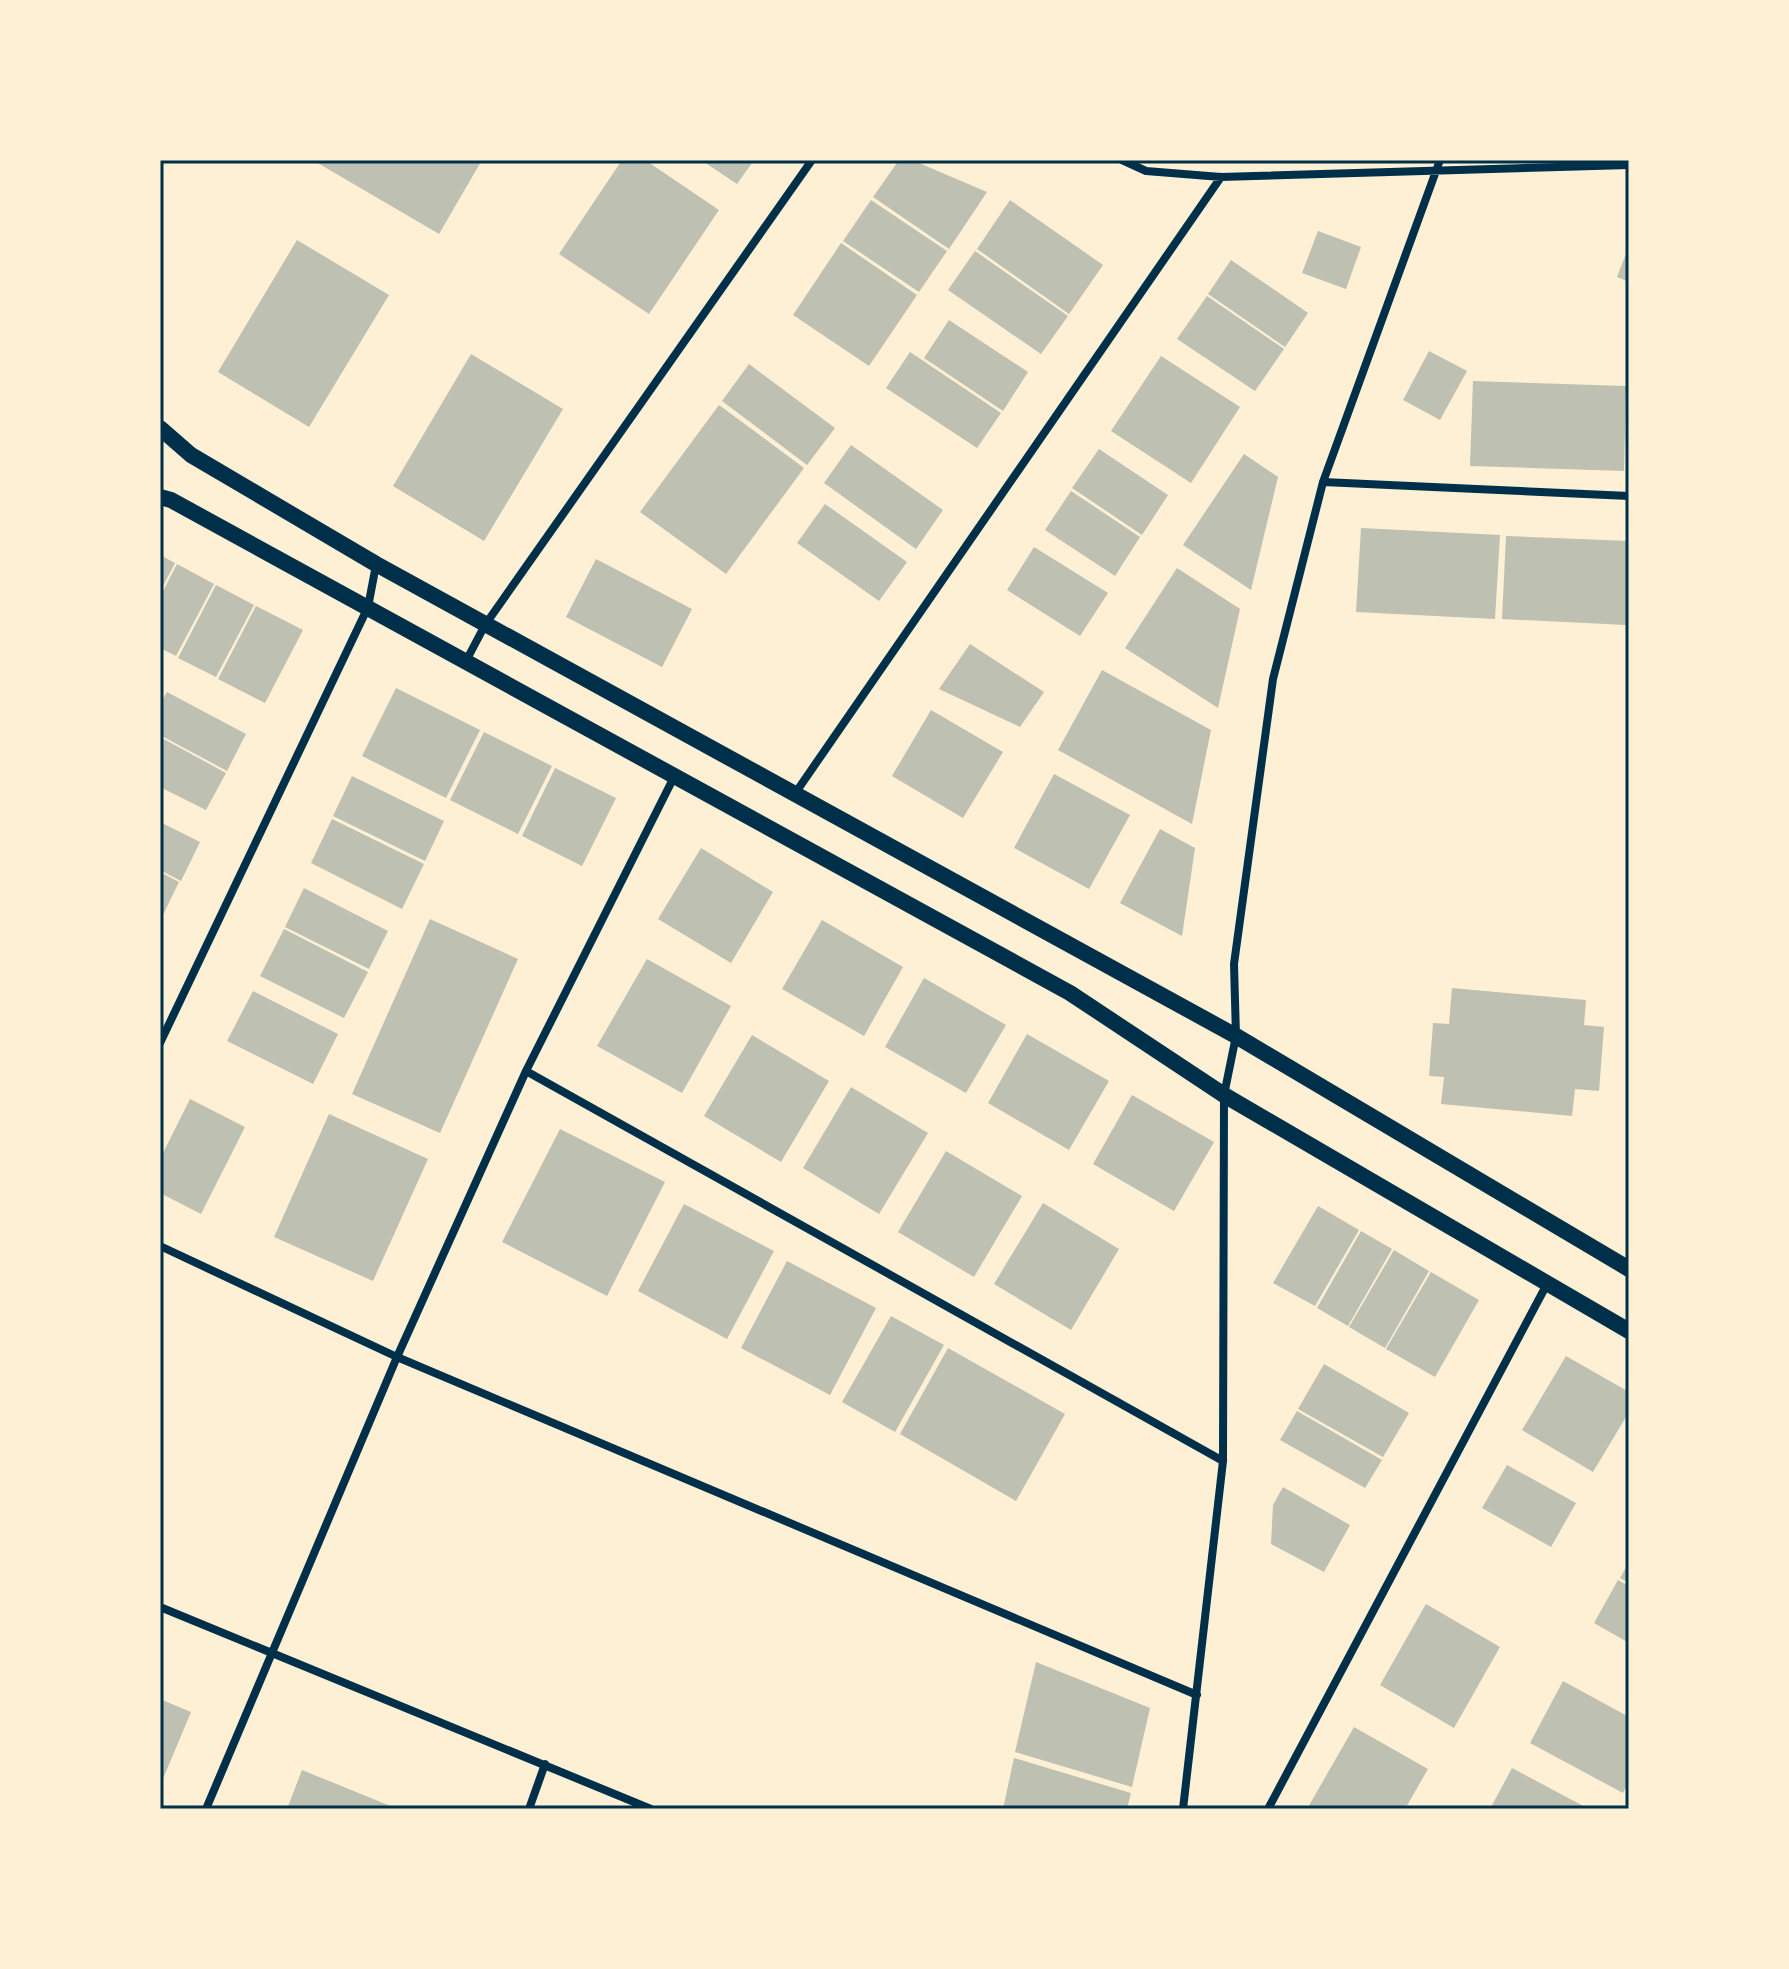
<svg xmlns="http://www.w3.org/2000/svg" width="1789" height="1969" font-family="Rubik,sans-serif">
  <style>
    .building { fill: #bec0b2 }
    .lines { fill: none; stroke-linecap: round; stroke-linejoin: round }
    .minor { stroke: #003049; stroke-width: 8 }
    .secondary { stroke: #003049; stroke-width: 16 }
    .neatline { fill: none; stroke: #003049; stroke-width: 3 }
  </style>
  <rect width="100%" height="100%" fill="#fdf0d5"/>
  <path class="building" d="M 317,160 L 482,160 L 439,234 L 316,162 Z
    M 622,160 L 645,160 L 719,210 L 649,314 L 559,254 Z
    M 701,160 L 754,160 L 737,184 Z
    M 899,160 L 912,160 L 987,192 L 949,249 L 873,197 Z
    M 871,200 L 947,251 L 919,292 L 843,241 Z
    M 1010,200 L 1103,265 L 1069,314 L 977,249 Z
    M 1318,231 L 1361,247 L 1346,289 L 1302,273 Z
    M 297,240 L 389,295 L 309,427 L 218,372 Z
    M 841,243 L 917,295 L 869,366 L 793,315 Z
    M 1629,246 L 1629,282 L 1617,277 Z
    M 975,251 L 1068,316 L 1041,354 L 948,290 Z
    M 1231,260 L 1308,313 L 1285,347 L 1208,294 Z
    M 1207,296 L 1284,349 L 1255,391 L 1177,339 Z
    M 949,320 L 1028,372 L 1003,411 L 924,358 Z
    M 1429,351 L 1467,371 L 1440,420 L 1403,400 Z
    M 910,352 L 1001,413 L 977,448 L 886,388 Z
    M 471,354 L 563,409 L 484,541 L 393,486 Z
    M 1161,356 L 1240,407 L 1191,483 L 1111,431 Z
    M 749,364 L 835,428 L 807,465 L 722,401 Z
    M 1473,381 L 1626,386 L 1624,471 L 1470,466 Z
    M 719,405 L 804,468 L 726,574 L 640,512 Z
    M 851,445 L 943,510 L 916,549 L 824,483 Z
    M 1099,449 L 1168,495 L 1142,535 L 1072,488 Z
    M 1244,454 L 1278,477 L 1251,590 L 1183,545 Z
    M 1071,491 L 1140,537 L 1115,576 L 1045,530 Z
    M 825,504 L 907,562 L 879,601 L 797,543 Z
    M 1361,528 L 1500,535 L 1495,619 L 1356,612 Z
    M 1506,536 L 1629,541 L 1626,625 L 1502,619 Z
    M 1034,547 L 1108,593 L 1080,636 L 1007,590 Z
    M 160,555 L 175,563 L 160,592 Z
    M 596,559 L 692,609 L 662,667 L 566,617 Z
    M 177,564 L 214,584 L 176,656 L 160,648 L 160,597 Z
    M 1177,568 L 1240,609 L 1218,708 L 1125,648 Z
    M 216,585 L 254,605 L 216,677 L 178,658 Z
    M 256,606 L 303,630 L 265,703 L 218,679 Z
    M 970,644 L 1044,692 L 1020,727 L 939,689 Z
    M 1102,670 L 1211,730 L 1192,824 L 1058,750 Z
    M 396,688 L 480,730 L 446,798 L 362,756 Z
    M 167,692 L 246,734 L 227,771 L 160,735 L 160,704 Z
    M 931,710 L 1003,752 L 963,818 L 892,776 Z
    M 484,732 L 552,766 L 518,834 L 450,800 Z
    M 160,737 L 226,773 L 206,810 L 160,787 Z
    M 555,768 L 616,798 L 582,866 L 522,836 Z
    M 1054,774 L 1130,815 L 1089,889 L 1014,848 Z
    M 352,776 L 444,821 L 425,861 L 333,816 Z
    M 332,819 L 424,864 L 402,909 L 311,863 Z
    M 160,822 L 200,842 L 181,881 L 160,870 Z
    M 1160,829 L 1195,848 L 1182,936 L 1120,903 Z
    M 701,848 L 773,892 L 731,963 L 658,919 Z
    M 160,872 L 179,882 L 160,921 Z
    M 304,888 L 388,931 L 369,969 L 285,927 Z
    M 430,919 L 518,959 L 440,1133 L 352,1094 Z
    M 822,920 L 903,967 L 864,1036 L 782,989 Z
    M 284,929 L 368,972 L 344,1018 L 260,976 Z
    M 647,959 L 731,1006 L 682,1093 L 597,1046 Z
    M 924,978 L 1006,1025 L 966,1093 L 885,1047 Z
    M 1452,988 L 1586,1000 L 1584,1025 L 1604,1027 L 1599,1091 L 1575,1089 L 1572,1116 L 1441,1104 L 1444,1077 L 1429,1076 L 1433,1023 L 1449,1024 Z
    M 253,991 L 338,1034 L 313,1084 L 227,1041 Z
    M 1027,1034 L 1109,1081 L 1069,1150 L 988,1103 Z
    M 752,1035 L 829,1081 L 781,1162 L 704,1116 Z
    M 851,1087 L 928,1133 L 879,1214 L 803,1168 Z
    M 1132,1095 L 1214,1142 L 1174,1211 L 1093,1164 Z
    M 190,1099 L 245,1127 L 201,1214 L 160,1193 L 160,1159 Z
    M 329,1114 L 428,1159 L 373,1281 L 274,1237 Z
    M 560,1129 L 665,1182 L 607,1296 L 502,1242 Z
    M 946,1151 L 1022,1196 L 974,1277 L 898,1232 Z
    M 1043,1203 L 1119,1249 L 1071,1330 L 994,1284 Z
    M 684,1204 L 774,1251 L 727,1339 L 638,1291 Z
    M 1318,1206 L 1359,1230 L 1315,1306 L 1273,1283 Z
    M 1361,1231 L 1392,1249 L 1348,1326 L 1317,1308 Z
    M 1394,1250 L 1429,1271 L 1385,1348 L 1349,1327 Z
    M 787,1261 L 876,1308 L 830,1395 L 741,1348 Z
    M 1431,1272 L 1479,1300 L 1435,1377 L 1386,1349 Z
    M 891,1316 L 944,1345 L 895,1432 L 842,1402 Z
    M 948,1348 L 1065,1414 L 1016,1501 L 900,1434 Z
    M 1566,1356 L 1629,1392 L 1629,1412 L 1593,1472 L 1522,1430 Z
    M 1324,1364 L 1409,1413 L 1383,1457 L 1298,1409 Z
    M 1297,1411 L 1382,1460 L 1365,1488 L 1280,1440 Z
    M 1507,1465 L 1576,1503 L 1551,1547 L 1482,1508 Z
    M 1283,1487 L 1350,1525 L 1324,1572 L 1271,1544 L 1273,1505 Z
    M 1629,1562 L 1629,1583 L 1620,1578 Z
    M 1618,1580 L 1629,1586 L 1629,1643 L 1594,1623 Z
    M 1426,1604 L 1500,1647 L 1454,1728 L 1380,1685 Z
    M 1036,1662 L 1150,1708 L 1132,1787 L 1015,1752 Z
    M 1563,1681 L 1629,1717 L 1629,1781 L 1623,1793 L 1530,1743 Z
    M 160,1699 L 191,1712 L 160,1786 Z
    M 1354,1727 L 1428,1769 L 1405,1809 L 1307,1809 Z
    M 1014,1758 L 1131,1793 L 1127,1809 L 1003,1809 Z
    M 1512,1768 L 1589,1809 L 1490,1809 Z
    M 302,1770 L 398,1809 L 287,1809 Z"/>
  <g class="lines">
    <path class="minor" d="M 1122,160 L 1146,171 L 1221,177 L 1629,165
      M 1323,482 L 1629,496
      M 466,661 L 485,625 L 812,160
      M 794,795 L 1221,177
      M 160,1043 L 368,607 L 376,565
      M 526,1071 L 1223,1461
      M 160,1246 L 397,1357 L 1197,1695
      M 160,1607 L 651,1809
      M 206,1809 L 397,1357 L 526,1071 L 675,775
      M 529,1809 L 545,1764
      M 1183,1809 L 1223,1461 L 1224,1095 L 1236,1036 L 1234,964 L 1273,679 L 1323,482 L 1440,160
      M 1268,1809 L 1547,1284"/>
    <path class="secondary" d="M 160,428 L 191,455 L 376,564 L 1236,1036 L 1629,1269
      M 160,497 L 171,500 L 1070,993 L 1224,1095 L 1629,1331"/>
  </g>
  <rect width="1789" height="1969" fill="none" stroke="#fdf0d5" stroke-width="324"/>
  <rect x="162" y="162" width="1465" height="1645" class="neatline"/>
</svg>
